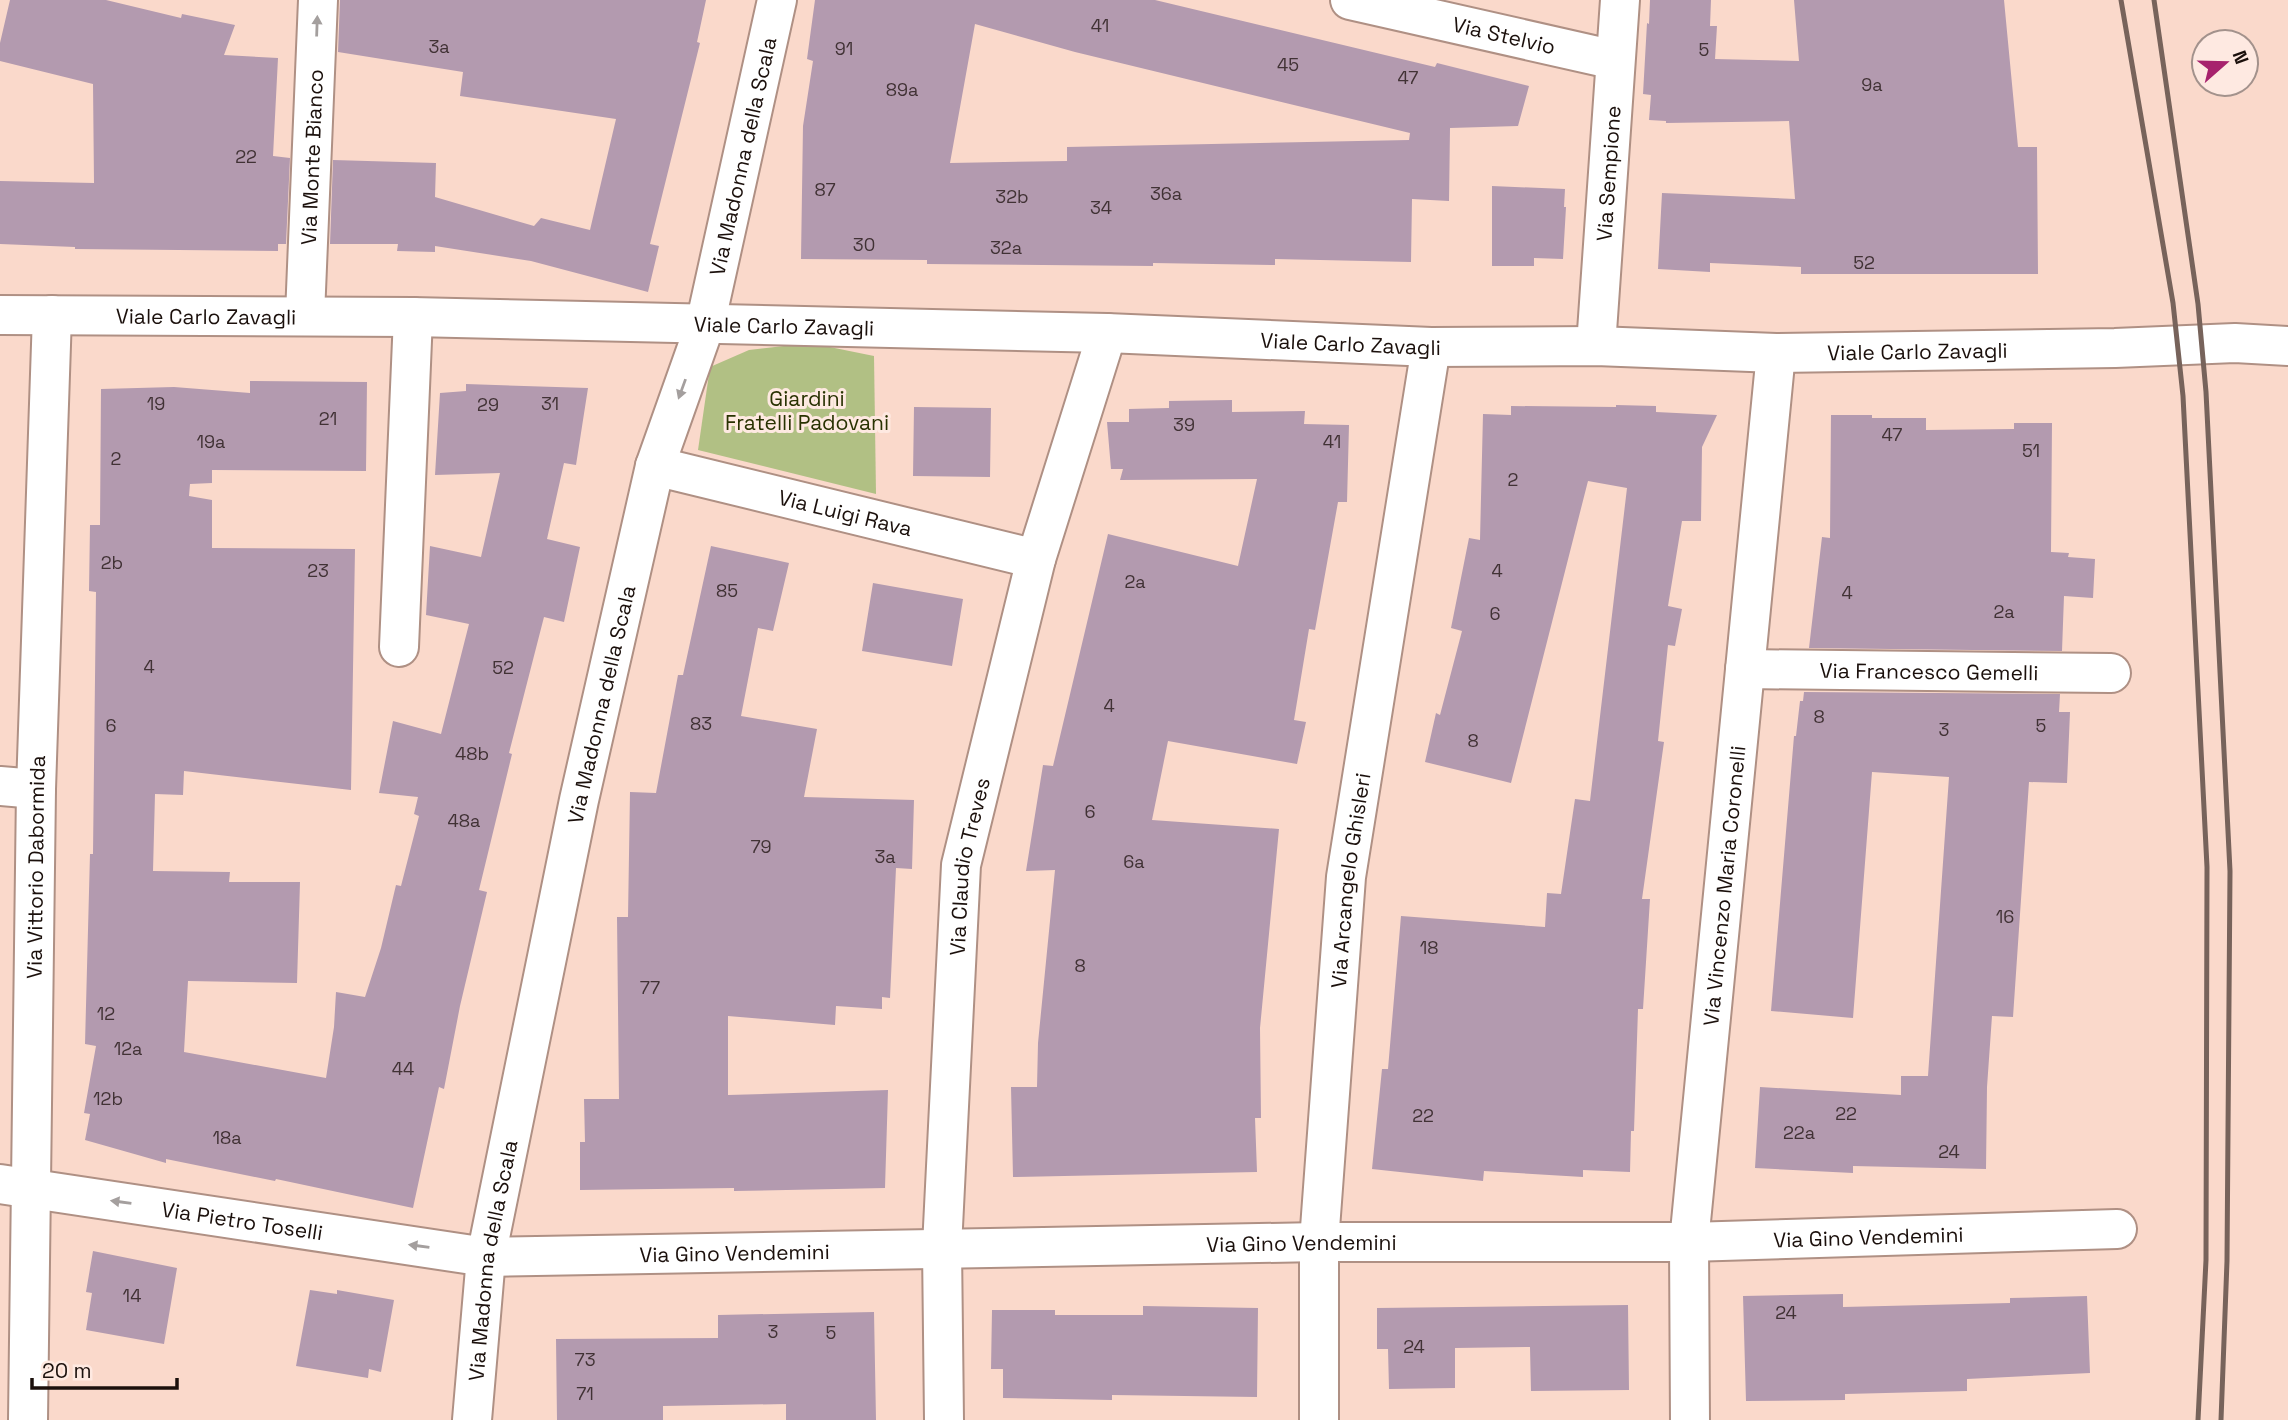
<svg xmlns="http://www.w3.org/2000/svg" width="2288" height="1420" font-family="'Space Grotesk',sans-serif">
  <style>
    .green { fill: #b1c084 }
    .building { fill: #b39aaf; fill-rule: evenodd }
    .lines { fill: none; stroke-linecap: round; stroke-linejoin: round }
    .minor-casing { stroke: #af9084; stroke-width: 42 }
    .minor { stroke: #fff; stroke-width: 38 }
    .rail { stroke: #77635b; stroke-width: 5 }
    .oneway { fill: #a49f9e }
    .labels { text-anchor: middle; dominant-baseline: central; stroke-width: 6; stroke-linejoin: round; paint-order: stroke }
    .number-label { font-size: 18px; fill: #413235 }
    .street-label { font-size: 21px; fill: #1b100c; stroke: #fee9e1 }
    .park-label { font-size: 21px; fill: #293202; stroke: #fee9e1 }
  </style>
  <rect width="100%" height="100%" fill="#fad9cb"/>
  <path class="green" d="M 810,343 L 874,356 L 876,494 L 698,450 L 710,367 L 749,350 Z"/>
  <path class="building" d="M 10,0 L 106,0 L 181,18 L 182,14 L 235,25 L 224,55 L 278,58 L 273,156 L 290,158 L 286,244 L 278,244 L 278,251 L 75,249 L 75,247 L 0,244 L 0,181 L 94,183 L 93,84 L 0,61 L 0,43 Z
    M 340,0 L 706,0 L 697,42 L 700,43 L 650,244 L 659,246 L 648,292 L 531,261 L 435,246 L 435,252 L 397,251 L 398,244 L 330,244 L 333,160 L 436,163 L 435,197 L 534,226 L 541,218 L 590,230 L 616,119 L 460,96 L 463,72 L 338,52 Z
    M 815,0 L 1155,0 L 1435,67 L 1437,63 L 1529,86 L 1518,126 L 1450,128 L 1449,201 L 1412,199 L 1411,262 L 1275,259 L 1275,265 L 1153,263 L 1153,266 L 927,264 L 927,260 L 801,259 L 803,126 L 813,61 L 807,59 ZM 975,24 L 1075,52 L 1410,133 L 1409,140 L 1067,147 L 1067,161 L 950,163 Z
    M 1650,0 L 1711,0 L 1710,26 L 1717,26 L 1715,59 L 1799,61 L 1794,0 L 2004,0 L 2018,147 L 2037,147 L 2038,274 L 1801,274 L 1801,267 L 1710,263 L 1710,272 L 1658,269 L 1662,193 L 1795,199 L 1789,121 L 1666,123 L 1666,121 L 1649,120 L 1651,95 L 1643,94 L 1647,23 L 1649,24 Z
    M 1492,186 L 1565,189 L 1564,207 L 1566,207 L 1563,259 L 1534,258 L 1534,266 L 1492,266 Z
    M 250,381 L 367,382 L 366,471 L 212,470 L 212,483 L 190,484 L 189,496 L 212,500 L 212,548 L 355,549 L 351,790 L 184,771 L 183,795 L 155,794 L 153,871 L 230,872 L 229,882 L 300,882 L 297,983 L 188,981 L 184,1052 L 326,1078 L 334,1027 L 336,992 L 365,997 L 381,948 L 396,885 L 401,886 L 419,816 L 414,814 L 418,797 L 379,793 L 393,721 L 441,734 L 469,624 L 426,615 L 430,546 L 481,557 L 500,473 L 435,475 L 440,393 L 466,391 L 466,384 L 588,388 L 576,465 L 564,463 L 547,539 L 580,547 L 564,622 L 544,617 L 509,753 L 512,754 L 479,890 L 487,892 L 460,1006 L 444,1089 L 439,1087 L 413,1208 L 276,1179 L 275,1181 L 166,1159 L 166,1163 L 85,1140 L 90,1114 L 84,1113 L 96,1046 L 85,1044 L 90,854 L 93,854 L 96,592 L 89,591 L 90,525 L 100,525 L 101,389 L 174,387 L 250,393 Z
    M 1232,400 L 1232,412 L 1305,411 L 1304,424 L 1349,425 L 1347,502 L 1338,502 L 1315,630 L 1309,629 L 1294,720 L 1306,722 L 1297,764 L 1168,741 L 1152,820 L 1279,829 L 1260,1028 L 1261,1118 L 1255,1118 L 1257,1172 L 1013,1177 L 1011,1087 L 1037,1087 L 1038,1043 L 1055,870 L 1026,871 L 1043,765 L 1053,766 L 1108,534 L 1238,566 L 1257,479 L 1120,480 L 1123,469 L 1111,469 L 1107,422 L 1129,422 L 1129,409 L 1169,408 L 1169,401 Z
    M 1616,405 L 1656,406 L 1656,412 L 1717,415 L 1702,447 L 1701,521 L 1682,521 L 1668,606 L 1682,609 L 1675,646 L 1668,645 L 1658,741 L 1664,742 L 1642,899 L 1650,899 L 1643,1009 L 1638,1009 L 1634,1131 L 1631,1131 L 1630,1172 L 1583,1170 L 1583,1177 L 1484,1171 L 1483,1181 L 1372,1169 L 1382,1069 L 1388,1069 L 1401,916 L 1545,927 L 1547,893 L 1561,894 L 1575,799 L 1590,801 L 1627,488 L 1588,481 L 1511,783 L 1425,762 L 1436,713 L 1440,715 L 1462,631 L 1451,628 L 1469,538 L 1480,540 L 1483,414 L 1511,415 L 1511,406 L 1616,407 Z
    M 914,407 L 991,408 L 990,477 L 913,476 Z
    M 1831,415 L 1872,415 L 1872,418 L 1926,418 L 1926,430 L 2014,429 L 2014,423 L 2052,423 L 2051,552 L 2069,553 L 2068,557 L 2095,559 L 2093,598 L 2064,596 L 2062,651 L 1809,648 L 1822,537 L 1830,538 Z
    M 711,546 L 789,563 L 773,631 L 758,628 L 741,716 L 817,729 L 804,797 L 914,800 L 912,869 L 896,868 L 890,998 L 882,997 L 882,1009 L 836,1006 L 835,1025 L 728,1016 L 728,1095 L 888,1090 L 885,1188 L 734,1191 L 734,1188 L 580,1190 L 580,1142 L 585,1142 L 584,1099 L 619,1099 L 617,917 L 628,917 L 630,792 L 656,793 L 678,675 L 683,675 Z
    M 873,583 L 963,599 L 952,666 L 862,651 Z
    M 1804,692 L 2060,694 L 2059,712 L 2070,712 L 2067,783 L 2029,782 L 2013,1017 L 1992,1016 L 1987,1087 L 1986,1169 L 1853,1166 L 1853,1173 L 1755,1168 L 1760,1087 L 1901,1095 L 1901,1076 L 1928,1076 L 1949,777 L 1872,772 L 1853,1018 L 1771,1011 L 1794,736 L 1796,736 L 1800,701 L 1803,701 Z
    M 93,1251 L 177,1268 L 164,1344 L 86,1330 L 92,1293 L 86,1292 Z
    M 310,1290 L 337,1294 L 337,1290 L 394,1300 L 381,1372 L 369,1369 L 368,1378 L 296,1366 Z
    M 1843,1294 L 1843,1307 L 2010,1303 L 2010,1298 L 2087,1296 L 2090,1373 L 1967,1379 L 1967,1391 L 1845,1394 L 1845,1400 L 1746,1401 L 1743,1296 Z
    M 1628,1305 L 1629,1390 L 1531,1391 L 1530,1347 L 1455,1348 L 1455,1388 L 1389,1389 L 1388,1349 L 1377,1349 L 1377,1308 Z
    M 1143,1306 L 1258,1308 L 1257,1397 L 1112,1395 L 1112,1400 L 1003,1398 L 1003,1369 L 991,1369 L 992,1310 L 1055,1310 L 1055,1315 L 1143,1315 Z
    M 874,1312 L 876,1420 L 786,1420 L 786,1404 L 663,1406 L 663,1420 L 557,1420 L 556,1339 L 718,1338 L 718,1315 Z"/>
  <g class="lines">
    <defs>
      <g id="minor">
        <path id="s1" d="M 1350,0 L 1615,60"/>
        <path id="s2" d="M 0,315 L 413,317 L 1107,333 L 1431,347 L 1596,346 L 1776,353 L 2115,348 L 2235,343 L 2288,346"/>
        <path id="s3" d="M 305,315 L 318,0"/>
        <path id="s4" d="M 1596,346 L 1620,0"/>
        <path id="s5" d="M 655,466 L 1036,559"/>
        <path d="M 399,647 L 413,317"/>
        <path id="s6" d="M 1745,669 L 2111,673"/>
        <path d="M 0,786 L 36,789"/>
        <path id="s7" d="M 0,1184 L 486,1257 L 1319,1242 L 1689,1242 L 2117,1229"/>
        <path id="s8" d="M 28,1420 L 36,789 L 52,315"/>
        <path id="s9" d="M 472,1420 L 486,1257 L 579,800 L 655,466 L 705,325 L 777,0"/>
        <path id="s10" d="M 944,1420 L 942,1247 L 961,865 L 1036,559 L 1107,333"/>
        <path id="s11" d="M 1319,1420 L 1319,1242 L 1346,877 L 1431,347"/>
        <path id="s12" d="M 1690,1420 L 1689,1242 L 1776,353"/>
      </g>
    </defs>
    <use href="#minor" class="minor-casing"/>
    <use href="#minor" class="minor"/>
    <path class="rail" d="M 2121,0 L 2173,303 L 2183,396 L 2207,867 L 2206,1260 L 2198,1420
      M 2154,0 L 2198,304 L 2206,392 L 2230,871 L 2227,1261 L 2221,1420"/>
  </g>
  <defs><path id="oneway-solid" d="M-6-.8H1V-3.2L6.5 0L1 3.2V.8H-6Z" transform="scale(1.75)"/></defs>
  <g class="oneway">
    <use href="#oneway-solid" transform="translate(317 26) rotate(-88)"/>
    <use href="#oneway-solid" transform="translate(682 389) rotate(110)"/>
    <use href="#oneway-solid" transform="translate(121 1202) rotate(-172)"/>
    <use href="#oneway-solid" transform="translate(419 1246) rotate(-172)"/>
  </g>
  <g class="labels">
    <g class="number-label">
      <text x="1100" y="25">41</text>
      <text x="439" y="46">3a</text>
      <text x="844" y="48">91</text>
      <text x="1704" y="49">5</text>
      <text x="1288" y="64">45</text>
      <text x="1408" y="77">47</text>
      <text x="1872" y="84">9a</text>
      <text x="902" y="89">89a</text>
      <text x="246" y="156">22</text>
      <text x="825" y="189">87</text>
      <text x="1166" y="193">36a</text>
      <text x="1012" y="196">32b</text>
      <text x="1101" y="207">34</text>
      <text x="864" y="244">30</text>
      <text x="1006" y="247">32a</text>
      <text x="1864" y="262">52</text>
      <text x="156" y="403">19</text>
      <text x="550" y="403">31</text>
      <text x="488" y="404">29</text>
      <text x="328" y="418">21</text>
      <text x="1184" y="424">39</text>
      <text x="1892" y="434">47</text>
      <text x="211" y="441">19a</text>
      <text x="1332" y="441">41</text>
      <text x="2031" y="450">51</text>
      <text x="116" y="458">2</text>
      <text x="1513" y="479">2</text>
      <text x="112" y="562">2b</text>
      <text x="318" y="570">23</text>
      <text x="1497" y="570">4</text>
      <text x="1135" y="581">2a</text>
      <text x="727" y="590">85</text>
      <text x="1847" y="592">4</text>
      <text x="2004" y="611">2a</text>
      <text x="1495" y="613">6</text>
      <text x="149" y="666">4</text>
      <text x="503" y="667">52</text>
      <text x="1109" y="705">4</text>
      <text x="1819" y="716">8</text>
      <text x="701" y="723">83</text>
      <text x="111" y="725">6</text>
      <text x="2041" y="725">5</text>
      <text x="1944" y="729">3</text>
      <text x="1473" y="740">8</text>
      <text x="472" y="753">48b</text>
      <text x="1090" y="811">6</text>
      <text x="464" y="820">48a</text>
      <text x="761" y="846">79</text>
      <text x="885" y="856">3a</text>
      <text x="1134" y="861">6a</text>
      <text x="2005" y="916">16</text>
      <text x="1429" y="947">18</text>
      <text x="1080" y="965">8</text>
      <text x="650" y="987">77</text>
      <text x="106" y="1013">12</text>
      <text x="128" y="1048">12a</text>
      <text x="403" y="1068">44</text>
      <text x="108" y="1098">12b</text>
      <text x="1846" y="1113">22</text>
      <text x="1423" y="1115">22</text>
      <text x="1799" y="1132">22a</text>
      <text x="227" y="1137">18a</text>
      <text x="1949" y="1151">24</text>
      <text x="132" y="1295">14</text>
      <text x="1786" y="1312">24</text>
      <text x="773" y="1331">3</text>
      <text x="831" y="1332">5</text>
      <text x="1414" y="1346">24</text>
      <text x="585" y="1359">73</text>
      <text x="585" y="1393">71</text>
    </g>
    <g class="street-label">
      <text stroke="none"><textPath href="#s1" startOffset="158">Via Stelvio</textPath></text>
      <text stroke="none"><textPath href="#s3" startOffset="158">Via Monte Bianco</textPath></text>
      <text stroke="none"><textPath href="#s9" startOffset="1295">Via Madonna della Scala</textPath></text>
      <text stroke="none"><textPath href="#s4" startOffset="173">Via Sempione</textPath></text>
      <text stroke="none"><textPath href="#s2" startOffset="206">Viale Carlo Zavagli</textPath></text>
      <text stroke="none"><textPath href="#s2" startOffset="784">Viale Carlo Zavagli</textPath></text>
      <text stroke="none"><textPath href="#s2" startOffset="1351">Viale Carlo Zavagli</textPath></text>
      <text stroke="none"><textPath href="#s2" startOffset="1918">Viale Carlo Zavagli</textPath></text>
      <text stroke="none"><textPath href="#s5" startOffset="196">Via Luigi Rava</textPath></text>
      <text stroke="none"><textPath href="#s6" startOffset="184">Via Francesco Gemelli</textPath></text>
      <text stroke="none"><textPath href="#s9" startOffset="728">Via Madonna della Scala</textPath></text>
      <text stroke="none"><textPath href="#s8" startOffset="553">Via Vittorio Dabormida</textPath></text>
      <text stroke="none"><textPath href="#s10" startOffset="555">Via Claudio Treves</textPath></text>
      <text stroke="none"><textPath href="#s11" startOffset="541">Via Arcangelo Ghisleri</textPath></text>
      <text stroke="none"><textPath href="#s12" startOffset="536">Via Vincenzo Maria Coronelli</textPath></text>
      <text stroke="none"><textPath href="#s7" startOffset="245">Via Pietro Toselli</textPath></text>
      <text stroke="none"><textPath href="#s7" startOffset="1874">Via Gino Vendemini</textPath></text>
      <text stroke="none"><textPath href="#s7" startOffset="1307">Via Gino Vendemini</textPath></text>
      <text stroke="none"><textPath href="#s7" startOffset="740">Via Gino Vendemini</textPath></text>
      <text stroke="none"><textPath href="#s9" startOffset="161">Via Madonna della Scala</textPath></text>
    </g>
    <g class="park-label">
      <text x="807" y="398">Giardini<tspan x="807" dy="24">Fratelli Padovani</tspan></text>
    </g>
  </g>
  <g transform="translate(2225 63) rotate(70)"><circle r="33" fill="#fee9e1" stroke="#a3928c" stroke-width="2"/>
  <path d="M0-5L12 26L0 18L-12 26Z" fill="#a7226d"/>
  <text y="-10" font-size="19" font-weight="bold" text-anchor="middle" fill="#1b100c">N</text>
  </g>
  <path d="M32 1378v10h145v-10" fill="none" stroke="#1b100c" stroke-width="3.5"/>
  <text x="42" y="1378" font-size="21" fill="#1b100c" stroke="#fee9e1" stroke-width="5" paint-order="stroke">20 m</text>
</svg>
